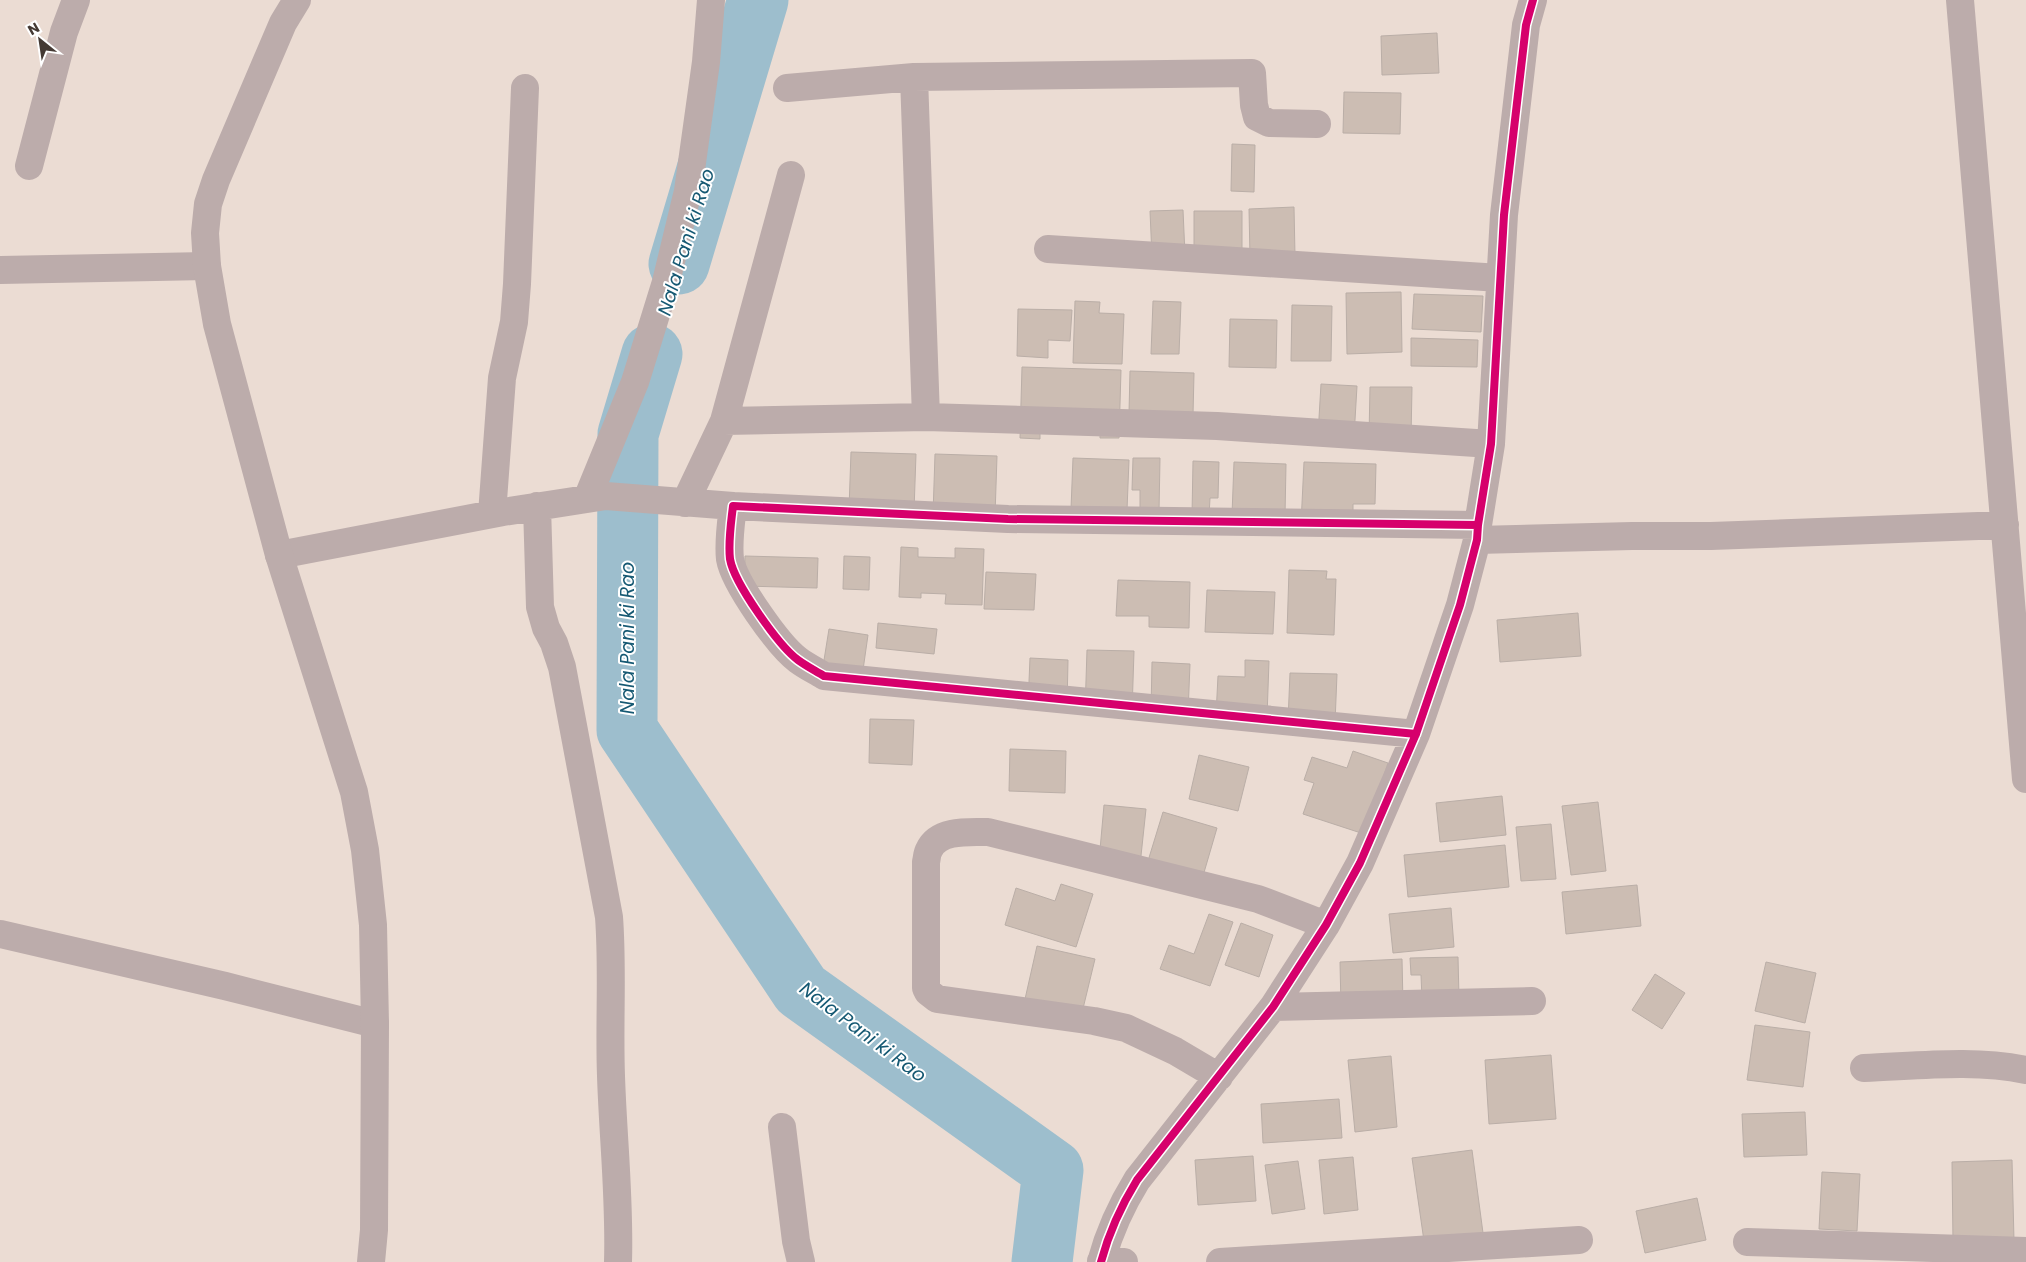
<svg xmlns="http://www.w3.org/2000/svg" width="2026" height="1262" font-family="Poppins,sans-serif">
  <style>
    .lines { fill: none; stroke-linecap: round; stroke-linejoin: round }
    .river { stroke: #9dbecd; stroke-width: 61 }
    .building { fill: #ccbdb3; stroke: #baaea7 }
    .minor { stroke: #bcacab; stroke-width: 28 }
    .tertiary { stroke: #bcacab; stroke-width: 28 }
    .cycleway-casing { stroke: #fff; stroke-width: 11 }
    .cycleway { stroke: #d6006c; stroke-width: 8 }
    .labels { text-anchor: middle; dominant-baseline: central; stroke-width: 4; stroke-linejoin: round; paint-order: stroke }
    .water-label { font-size: 19px; font-style: italic; fill: #165973; stroke: #fff }
  </style>
  <rect width="100%" height="100%" fill="#ebdcd3"/>
  <g class="lines">
    <path class="river" d="M 679,264 L 758,0
      M 652,354 L 628,434 L 627,730 L 801,990 L 1053,1170 L 1042,1262"/>
  </g>
  <path class="building" d="M 1437,33 L 1439,73 L 1382,75 L 1381,36 Z
    M 1344,92 L 1401,93 L 1400,134 L 1343,133 Z
    M 1232,144 L 1255,145 L 1254,192 L 1231,191 Z
    M 1294,207 L 1295,256 L 1250,257 L 1249,209 Z
    M 1183,210 L 1185,255 L 1152,257 L 1150,211 Z
    M 1194,211 L 1242,211 L 1242,256 L 1194,257 Z
    M 1401,292 L 1402,352 L 1347,354 L 1346,293 Z
    M 1414,294 L 1483,296 L 1481,332 L 1412,329 Z
    M 1075,301 L 1100,302 L 1099,313 L 1124,314 L 1122,364 L 1073,363 Z
    M 1153,301 L 1181,302 L 1179,354 L 1151,354 Z
    M 1292,305 L 1332,306 L 1331,361 L 1291,361 Z
    M 1018,309 L 1072,310 L 1070,341 L 1048,340 L 1048,358 L 1017,356 Z
    M 1230,319 L 1277,320 L 1276,368 L 1229,367 Z
    M 1411,338 L 1478,340 L 1477,367 L 1411,366 Z
    M 1022,367 L 1121,370 L 1119,438 L 1100,438 L 1100,410 L 1040,421 L 1040,439 L 1020,438 Z
    M 1130,371 L 1194,373 L 1193,415 L 1129,413 Z
    M 1321,384 L 1357,386 L 1354,437 L 1318,435 Z
    M 1370,387 L 1412,387 L 1411,438 L 1369,437 Z
    M 851,452 L 916,454 L 914,511 L 849,509 Z
    M 935,454 L 997,456 L 995,516 L 933,515 Z
    M 1073,458 L 1129,460 L 1127,510 L 1071,509 Z
    M 1133,458 L 1160,458 L 1159,512 L 1140,512 L 1140,490 L 1132,490 Z
    M 1193,461 L 1219,462 L 1218,498 L 1210,498 L 1209,516 L 1192,516 Z
    M 1234,462 L 1286,464 L 1285,516 L 1232,515 Z
    M 1304,462 L 1376,464 L 1375,504 L 1353,504 L 1353,526 L 1301,524 Z
    M 901,547 L 918,548 L 918,557 L 955,558 L 955,548 L 984,549 L 982,605 L 945,604 L 946,594 L 921,593 L 921,598 L 899,597 Z
    M 745,556 L 818,558 L 817,588 L 744,586 Z
    M 844,556 L 870,557 L 869,590 L 843,589 Z
    M 1289,570 L 1327,571 L 1326,579 L 1336,579 L 1334,635 L 1287,633 Z
    M 986,572 L 1036,574 L 1034,610 L 984,609 Z
    M 1118,580 L 1190,582 L 1189,628 L 1149,627 L 1149,616 L 1116,616 Z
    M 1207,590 L 1275,592 L 1273,634 L 1205,632 Z
    M 1578,613 L 1581,656 L 1500,662 L 1497,620 Z
    M 878,623 L 937,629 L 934,654 L 876,648 Z
    M 829,629 L 868,635 L 862,677 L 820,685 Z
    M 1087,650 L 1134,651 L 1132,712 L 1085,711 Z
    M 1030,658 L 1068,660 L 1067,707 L 1028,705 Z
    M 1245,660 L 1269,661 L 1267,717 L 1216,715 L 1218,676 L 1245,677 Z
    M 1152,662 L 1190,664 L 1188,713 L 1151,712 Z
    M 1290,673 L 1337,674 L 1335,723 L 1288,721 Z
    M 870,719 L 914,720 L 912,765 L 869,763 Z
    M 1010,749 L 1066,751 L 1065,793 L 1009,791 Z
    M 1353,751 L 1388,763 L 1364,834 L 1303,814 L 1314,783 L 1304,780 L 1312,757 L 1347,768 Z
    M 1199,755 L 1249,767 L 1238,811 L 1189,799 Z
    M 1502,796 L 1506,835 L 1440,842 L 1436,803 Z
    M 1598,802 L 1606,871 L 1571,875 L 1562,806 Z
    M 1104,805 L 1146,809 L 1140,865 L 1099,861 Z
    M 1163,812 L 1217,828 L 1198,893 L 1148,861 Z
    M 1551,824 L 1556,879 L 1521,881 L 1516,827 Z
    M 1505,845 L 1509,887 L 1408,897 L 1404,855 Z
    M 1061,884 L 1093,894 L 1076,947 L 1005,925 L 1016,888 L 1055,901 Z
    M 1637,885 L 1641,926 L 1566,934 L 1562,892 Z
    M 1451,908 L 1454,947 L 1393,953 L 1389,914 Z
    M 1209,914 L 1233,922 L 1210,986 L 1160,969 L 1169,945 L 1194,954 Z
    M 1241,923 L 1273,935 L 1259,977 L 1225,965 Z
    M 1037,946 L 1095,959 L 1080,1021 L 1023,1008 Z
    M 1458,957 L 1459,998 L 1422,999 L 1421,975 L 1411,975 L 1410,958 Z
    M 1402,959 L 1403,1004 L 1341,1007 L 1340,962 Z
    M 1766,962 L 1816,973 L 1805,1023 L 1755,1011 Z
    M 1655,974 L 1685,993 L 1662,1029 L 1632,1010 Z
    M 1755,1025 L 1810,1032 L 1803,1087 L 1747,1080 Z
    M 1551,1055 L 1556,1119 L 1489,1124 L 1485,1060 Z
    M 1391,1056 L 1397,1127 L 1355,1132 L 1348,1060 Z
    M 1339,1099 L 1342,1138 L 1263,1143 L 1261,1104 Z
    M 1805,1112 L 1807,1155 L 1744,1157 L 1742,1114 Z
    M 1472,1150 L 1483,1233 L 1424,1241 L 1412,1158 Z
    M 1253,1156 L 1256,1201 L 1198,1205 L 1195,1160 Z
    M 1353,1157 L 1358,1210 L 1324,1214 L 1319,1160 Z
    M 2012,1160 L 2014,1241 L 1953,1242 L 1952,1162 Z
    M 1298,1161 L 1305,1209 L 1272,1214 L 1265,1165 Z
    M 1822,1172 L 1860,1174 L 1857,1231 L 1819,1229 Z
    M 1697,1198 L 1706,1240 L 1645,1253 L 1636,1211 Z"/>
  <g class="lines">
    <path class="minor" d="M 1960,0 L 2026,779
      M 914,77 L 1252,73 L 1254,105 L 1257,117 L 1269,123 L 1317,124
      M 787,88 L 914,77 L 926,417
      M 29,166 L 64,32 L 76,0
      M 1048,249 L 1500,278
      M 0,270 L 207,266
      M 724,421 L 926,417 L 1217,426 L 1491,444
      M 587,499 L 635,382 L 666,282 L 688,191 L 706,62 L 711,0
      M 685,503 L 724,421 L 791,175
      M 537,506 L 540,607 L 546,628 L 554,643 L 562,667 L 609,917 C 613,970 609,1023 611,1076 C 613,1138 620,1200 618,1262
      M 492,514 L 502,378 L 514,322 L 517,284 L 525,88
      M 1477,540 L 1632,536 L 1711,536 L 2005,525
      M 279,555 L 503,512 L 606,496 L 733,506
      M 1416,734 L 824,676 C 816,671 806,666 798,660 C 779,646 734,583 730,559 C 728,542 731,523 733,506 L 1008,519 L 1478,525
      M 0,934 L 225,986 L 375,1024
      M 1273,1007 L 1532,1001
      M 1864,1068 C 1917,1066 1974,1059 2026,1070
      M 1219,1077 L 1175,1051 L 1126,1028 L 1094,1021 L 937,999 L 928,992 L 926,988 L 926,862 C 927,858 927,853 929,850 C 938,829 970,832 988,832 L 1258,899 L 1326,925
      M 782,1127 L 796,1241 L 801,1262
      M 1747,1242 L 2026,1251
      M 1101,1261 L 1124,1262
      M 1101,1262 C 1109,1232 1121,1206 1137,1180 L 1273,1007 L 1326,925 L 1360,863 L 1416,734 L 1460,605 L 1477,540 L 1478,525 L 1491,444 L 1504,215 L 1526,25 L 1533,0
      M 1220,1262 L 1579,1240"/>
    <path class="tertiary" d="M 297,0 L 283,23 L 216,180 L 208,204 L 205,233 L 207,266 L 217,324 L 279,555 L 354,792 L 365,850 L 373,925 L 375,1024 L 374,1230 L 371,1262"/>
    <defs>
      <path id="cycleway" d="M 1416,734 L 824,676 C 816,671 806,666 798,660 C 779,646 734,583 730,559 C 728,542 731,523 733,506 L 1008,519 L 1478,525
        M 1101,1262 C 1109,1232 1121,1206 1137,1180 L 1273,1007 L 1326,925 L 1360,863 L 1416,734 L 1460,605 L 1477,540 L 1478,525 L 1491,444 L 1504,215 L 1526,25 L 1533,0"/>
    </defs>
    <use href="#cycleway" class="cycleway-casing"/>
    <use href="#cycleway" class="cycleway"/>
  </g>
  <g class="labels">
    <g class="water-label">
      <text transform="translate(686 242) rotate(-73)">Nala Pani ki Rao</text>
      <text transform="translate(627 638) rotate(-90)">Nala Pani ki Rao</text>
      <text transform="translate(863 1032) rotate(37)">Nala Pani ki Rao</text>
    </g>
  </g>
  <g transform="translate(40 40) rotate(330)" stroke="#ffffff" stroke-width="4" paint-order="stroke">
  <path d="M0-4L9 19L0 12L-9 19Z" fill="#443933"/>
  <text y="-8" font-size="14" font-weight="bold" text-anchor="middle" fill="#443933">N</text>
  </g>
</svg>
